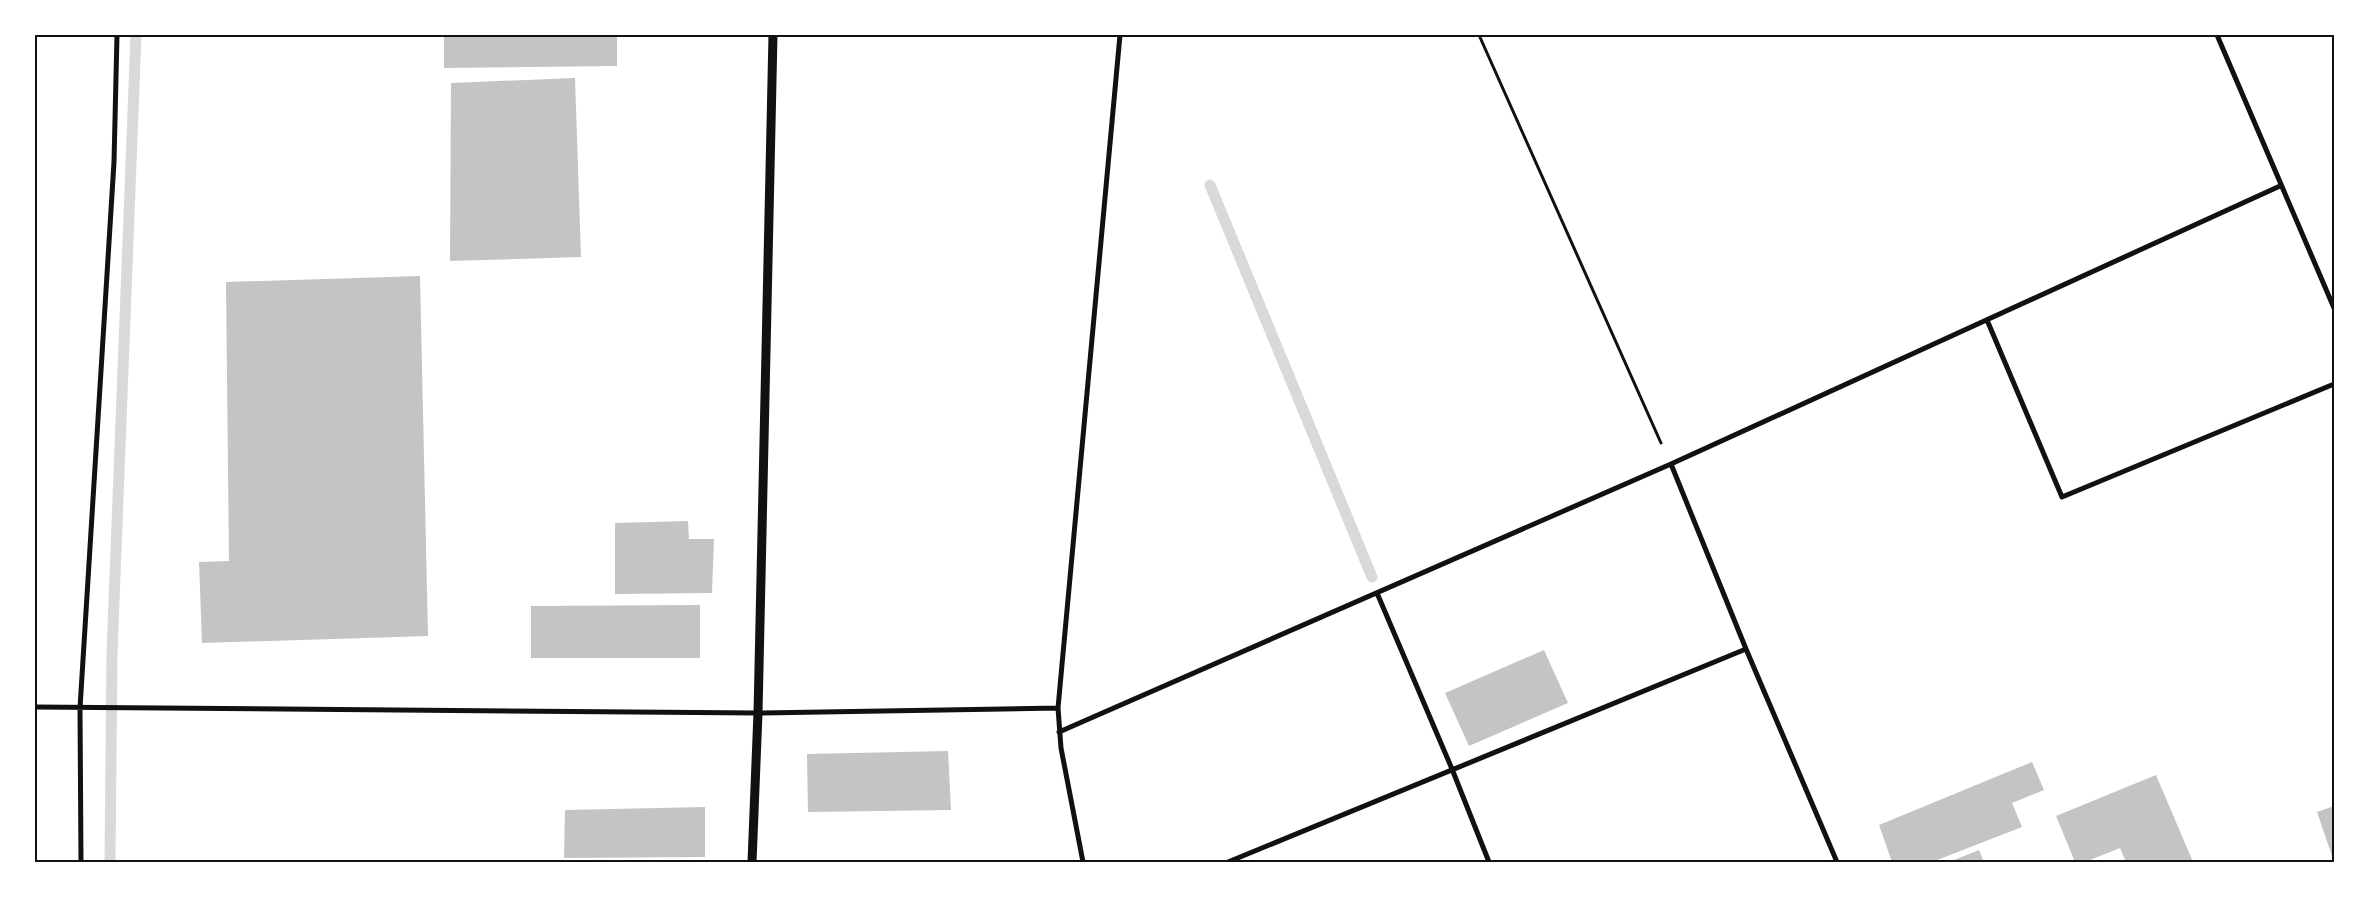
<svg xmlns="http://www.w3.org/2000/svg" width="2369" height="897" font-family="'PT Sans',sans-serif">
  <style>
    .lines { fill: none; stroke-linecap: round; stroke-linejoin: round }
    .stream { stroke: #d9d9d9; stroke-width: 11 }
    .building { fill: #c4c4c4 }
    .path { stroke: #111; stroke-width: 3 }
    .minor { stroke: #111; stroke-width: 5 }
    .tertiary { stroke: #111; stroke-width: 9 }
    .neatline { fill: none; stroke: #111; stroke-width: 2 }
  </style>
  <rect width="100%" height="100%" fill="#fff"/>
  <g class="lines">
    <path class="stream" d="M 1210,185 L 1372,577
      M 110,862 L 112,653 L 136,35"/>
  </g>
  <path class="building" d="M 444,35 L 617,35 L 617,66 L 444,68 Z
    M 575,78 L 581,257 L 450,261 L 451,83 Z
    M 420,276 L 428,636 L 202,643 L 199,562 L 229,561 L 226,282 Z
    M 688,521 L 689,539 L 714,539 L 712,593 L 615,594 L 615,523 Z
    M 700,605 L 700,658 L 531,658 L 531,606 Z
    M 1544,650 L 1568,703 L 1469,746 L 1445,693 Z
    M 948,751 L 951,810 L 808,812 L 807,754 Z
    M 2032,762 L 2044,790 L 2012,803 L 2022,827 L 1932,862 L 1892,862 L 1879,825 Z
    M 2156,775 L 2193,862 L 2126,862 L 2120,848 L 2085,862 L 2075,862 L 2056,816 Z
    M 2334,806 L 2334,856 L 2332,856 L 2317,812 Z
    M 705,807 L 705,857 L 564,858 L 565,810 Z
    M 1979,850 L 1984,862 L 1949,862 Z"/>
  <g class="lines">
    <path class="path" d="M 1479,35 L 1661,443"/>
    <path class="minor" d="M 2217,35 L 2334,308
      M 1987,320 L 2062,497 L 2334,384
      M 1671,464 L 1746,649 L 1837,862
      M 1377,593 L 1452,769 L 1489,862
      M 35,707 L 758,713 L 1058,708
      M 1059,732 L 1671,464 L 2280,186
      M 81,862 L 80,708 L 114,162 L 117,35
      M 1083,862 L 1061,748 L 1058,708 L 1120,35
      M 1228,862 L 1746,649"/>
    <path class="tertiary" d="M 752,862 L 758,713 L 773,35"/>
  </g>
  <rect width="2369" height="897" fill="none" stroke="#ffffff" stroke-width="72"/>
  <rect x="36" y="36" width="2297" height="825" class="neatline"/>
</svg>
